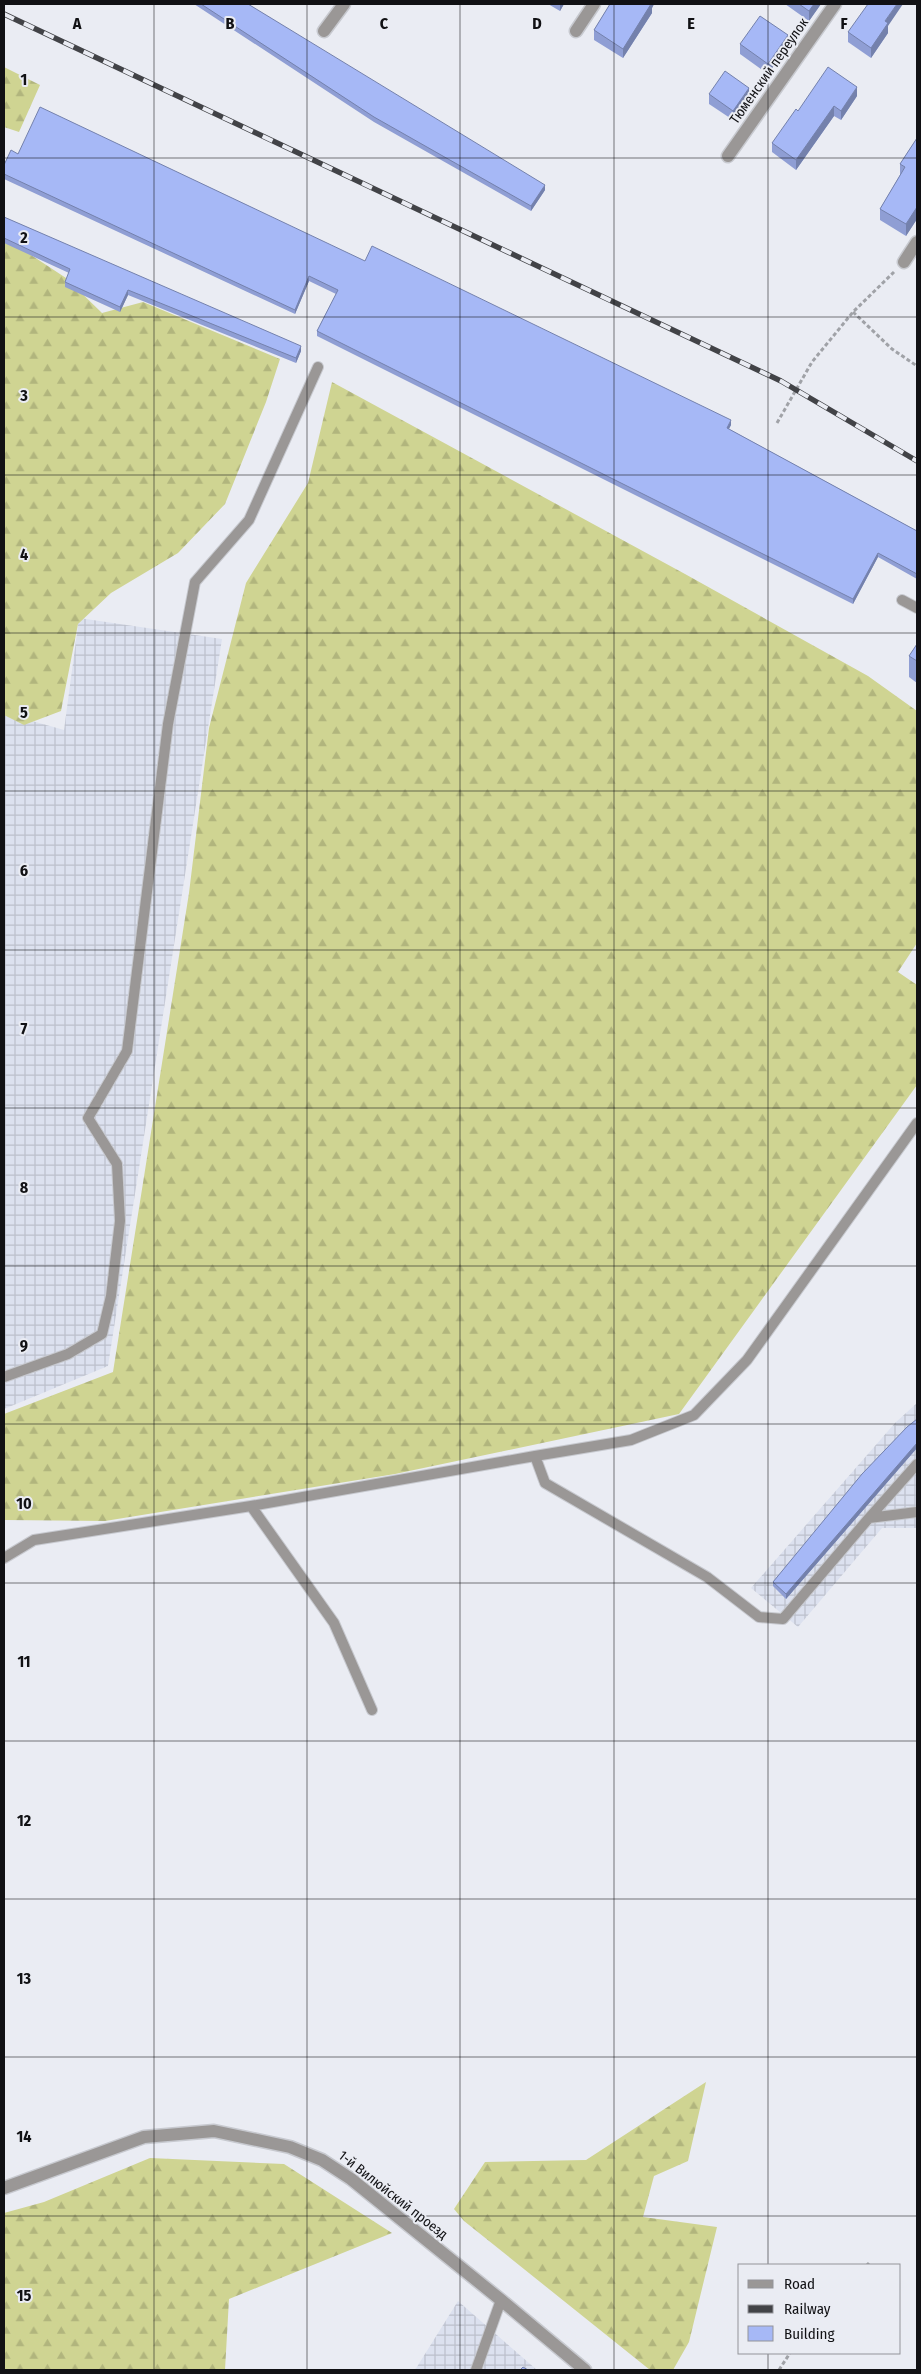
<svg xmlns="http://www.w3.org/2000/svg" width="921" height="2374" font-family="'Fira Sans Condensed',sans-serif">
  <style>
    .industrial { fill: url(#industrial-grid) }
    .forest { fill: url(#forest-firs) }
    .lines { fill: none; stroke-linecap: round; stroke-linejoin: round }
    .lane-casing { stroke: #c7c9cf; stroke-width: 12 }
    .street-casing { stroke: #c7c9cf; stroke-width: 15 }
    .path { stroke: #a0a2a7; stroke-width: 3; stroke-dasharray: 4 2.5; stroke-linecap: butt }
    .lane { stroke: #9a9796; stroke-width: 10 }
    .street { stroke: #9a9796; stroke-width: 12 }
    .rail-casing { stroke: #424347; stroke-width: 5.5 }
    .rail { stroke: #eaecf3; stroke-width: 4; stroke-dasharray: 11; stroke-linecap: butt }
    .wall { fill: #8f9ed4 }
    .shaded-wall { fill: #7481ac }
    .building { fill: #a6b8f6; stroke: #7481ac }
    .grid { fill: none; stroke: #111114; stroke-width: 1; stroke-opacity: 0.55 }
    .labels { text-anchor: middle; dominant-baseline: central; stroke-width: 4; stroke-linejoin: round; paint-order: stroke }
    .street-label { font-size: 14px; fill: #111114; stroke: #eaecf3 }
    .grid-label { font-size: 16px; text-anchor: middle; font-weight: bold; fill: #111114; stroke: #eaecf3; stroke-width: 4; stroke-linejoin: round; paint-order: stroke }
  </style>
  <defs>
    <pattern id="industrial-grid" width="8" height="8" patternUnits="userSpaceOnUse" patternTransform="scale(1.25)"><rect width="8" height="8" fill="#dce1ef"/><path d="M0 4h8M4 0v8" fill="none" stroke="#bcc0cc"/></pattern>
    <pattern id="forest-firs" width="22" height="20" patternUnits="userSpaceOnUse" patternTransform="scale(1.25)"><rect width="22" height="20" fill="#cfd492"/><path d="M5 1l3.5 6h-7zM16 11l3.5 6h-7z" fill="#b1b57d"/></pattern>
  </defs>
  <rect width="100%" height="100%" fill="#eaecf3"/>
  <path class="industrial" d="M 79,618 L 222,639 L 108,1366 L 4,1409 L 4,713 L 64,730 Z
    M 917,1403 L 917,1528 L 882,1528 L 798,1627 L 751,1588 L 895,1423 Z
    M 458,2301 L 537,2370 L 415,2370 Z"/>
  <path class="forest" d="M 4,67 L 40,85 L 19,132 L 4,127 Z
    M 4,232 L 31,255 L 66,278 L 102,313 L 143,302 L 280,359 L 266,402 L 225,504 L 178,553 L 111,593 L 78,624 L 61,711 L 24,725 L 4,715 Z
    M 332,382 L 685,574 L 868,676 L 917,711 L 917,943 L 898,972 L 917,985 L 917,1085 L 679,1414 L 395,1474 L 105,1521 L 4,1520 L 4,1414 L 113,1372 L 189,893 L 209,728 L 246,583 L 308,483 Z
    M 706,2082 L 688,2161 L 654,2176 L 643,2217 L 717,2227 L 689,2342 L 673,2370 L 650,2370 L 464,2221 L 454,2209 L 485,2162 L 586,2160 Z
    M 150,2158 L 284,2164 L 392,2233 L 229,2299 L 225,2370 L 4,2370 L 4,2213 L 44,2202 Z"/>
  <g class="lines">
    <defs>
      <path id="lane" d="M 902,600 L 917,608
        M 4,1377 L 68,1354 L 102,1334 L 111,1296 L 120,1221 L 117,1164 L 88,1118 L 127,1051 L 168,724 L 195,582 L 249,520 L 318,367
        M 535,1456 L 631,1440 L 694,1415 L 747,1360 L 917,1123
        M 251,1506 L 334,1623 L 372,1710
        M 869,1518 L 917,1464
        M 4,1558 L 34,1540 L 251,1506 L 535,1456 L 545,1483 L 707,1577 L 759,1617 L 783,1619 L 869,1518 L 917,1512
        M 476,2370 L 501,2300"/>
      <path id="street" d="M 324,31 L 344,4
        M 576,31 L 594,4
        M 728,156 L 835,4
        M 904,262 L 917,242
        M 4,2188 L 144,2137 L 214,2131 L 290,2147 L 322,2160 L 351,2179 L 501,2300 L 585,2370"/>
    </defs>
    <use href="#lane" class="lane-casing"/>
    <use href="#street" class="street-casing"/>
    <path class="path" d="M 853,312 L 892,349 L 917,366
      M 777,423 L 812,362 L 853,312 L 894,272
      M 867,2265 L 869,2263
      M 779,2370 L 790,2353"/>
    <use href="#lane" class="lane"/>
    <use href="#street" class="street"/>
    <defs>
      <path id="rail" d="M 4,14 L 781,381 L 917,461"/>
    </defs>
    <use href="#rail" class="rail-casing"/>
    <use href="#rail" class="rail"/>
  </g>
  <path class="wall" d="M 194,4 L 248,4 L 545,190 L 531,211 L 374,122 Z
    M 548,4 L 564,4 L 560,11 Z
    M 610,4 L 654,4 L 652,8 L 652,13 L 623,58 L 594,40 L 594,30 Z
    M 785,4 L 821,4 L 809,21 Z
    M 888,26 L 888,33 L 871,58 L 848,42 L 848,32 Z
    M 740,44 L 788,45 L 768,74 L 740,54 Z
    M 709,94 L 749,97 L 733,120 L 709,104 Z
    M 857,96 L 841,120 L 834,116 L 796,170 L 772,152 L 772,143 L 798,111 Z
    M 917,138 L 917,219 L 906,236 L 880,220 L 880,209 L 900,175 L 900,164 Z
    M 18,154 L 365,261 L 731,425 L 729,429 L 917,531 L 917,579 L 878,557 L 853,604 L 317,336 L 317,331 L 336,294 L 309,281 L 295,314 L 4,179 L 4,165 Z
    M 4,217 L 301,351 L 296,363 L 128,295 L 120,312 L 65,287 L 65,282 L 69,273 L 4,243 Z
    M 917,644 L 917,683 L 909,677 L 909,656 Z
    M 917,1419 L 917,1448 L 786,1599 L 773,1586 L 773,1582 Z"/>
  <path class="shaded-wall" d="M 560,4 L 564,4 L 560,11 Z
    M 649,4 L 654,4 L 652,8 L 652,13 L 623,58 L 623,49 Z
    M 814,4 L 821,4 L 809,21 L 809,11 Z
    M 897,4 L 903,4 L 888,26 L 888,33 L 871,58 L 871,48 L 885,21 Z
    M 788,35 L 788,45 L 768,74 L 768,64 Z
    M 857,87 L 857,96 L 841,120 L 841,111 Z
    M 749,88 L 749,97 L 733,120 L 733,111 Z
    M 834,106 L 834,116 L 796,170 L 796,160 Z
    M 545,185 L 545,190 L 531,211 L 531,206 Z
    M 917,207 L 917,219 L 906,236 L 906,224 Z
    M 309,276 L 309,281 L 295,314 L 295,310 Z
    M 128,290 L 128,295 L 120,312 L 120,307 Z
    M 301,346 L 301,351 L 296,363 L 296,358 Z
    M 731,420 L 731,425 L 727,432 L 727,428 Z
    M 878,553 L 878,557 L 853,604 L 853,599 Z
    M 917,1443 L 917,1448 L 786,1599 L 786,1594 Z"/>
  <path class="building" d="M 201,4 L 248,4 L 545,185 L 531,206 L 374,117 Z
    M 610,4 L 651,4 L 623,49 L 594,30 Z
    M 799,4 L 814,4 L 809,11 Z
    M 868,4 L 897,4 L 885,21 L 888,23 L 871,48 L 848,32 Z
    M 760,16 L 788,35 L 768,64 L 740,44 Z
    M 828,67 L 857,87 L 841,111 L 834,106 L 796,160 L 772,143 L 796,109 L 798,111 Z
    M 725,71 L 749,88 L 733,111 L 709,94 Z
    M 40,107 L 365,261 L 372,246 L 731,420 L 727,428 L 917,531 L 917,574 L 878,553 L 853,599 L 317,331 L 338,290 L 309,276 L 295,310 L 4,174 L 4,165 L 11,150 L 18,154 Z
    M 917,138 L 917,207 L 906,224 L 880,209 L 905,167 L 900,164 Z
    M 4,217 L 301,346 L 296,358 L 128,290 L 120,307 L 65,282 L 70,269 L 4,238 Z
    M 917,644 L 917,661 L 909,656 Z
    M 917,1419 L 917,1443 L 786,1594 L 773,1582 L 862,1474 L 907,1427 Z
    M 523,2367 L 528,2370 L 520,2370 Z"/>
  <path class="grid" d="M 154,4 L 154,2370M 307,4 L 307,2370M 460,4 L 460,2370M 614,4 L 614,2370M 768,4 L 768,2265M 4,158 L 917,158M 4,317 L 917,317M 4,475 L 917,475M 4,633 L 917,633M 4,791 L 917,791M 4,950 L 917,950M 4,1108 L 917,1108M 4,1266 L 917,1266M 4,1424 L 917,1424M 4,1583 L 917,1583M 4,1741 L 917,1741M 4,1899 L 917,1899M 4,2057 L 917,2057M 4,2216 L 917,2216M 768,2353 L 768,2370"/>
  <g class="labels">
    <g class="street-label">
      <text transform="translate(769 71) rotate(-55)">Тюменский переулок</text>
      <text transform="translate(393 2195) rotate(38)">1-й Вилюйский проезд</text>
    </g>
  </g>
  <g class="grid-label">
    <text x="77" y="29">A</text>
    <text x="230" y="29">B</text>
    <text x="384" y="29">C</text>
    <text x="537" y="29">D</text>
    <text x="691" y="29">E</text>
    <text x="844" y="29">F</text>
    <text x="24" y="85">1</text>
    <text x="24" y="243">2</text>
    <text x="24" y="401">3</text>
    <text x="24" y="560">4</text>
    <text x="24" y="718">5</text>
    <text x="24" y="876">6</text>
    <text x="24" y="1034">7</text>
    <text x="24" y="1193">8</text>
    <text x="24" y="1351">9</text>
    <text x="24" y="1509">10</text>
    <text x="24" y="1667">11</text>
    <text x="24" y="1826">12</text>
    <text x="24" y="1984">13</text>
    <text x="24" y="2142">14</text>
    <text x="24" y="2301">15</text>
  </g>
  <rect width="921" height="2374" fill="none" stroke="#111114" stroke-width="10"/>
  <rect x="738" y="2264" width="162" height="90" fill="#eaecf3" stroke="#93949a"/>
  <rect x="748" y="2280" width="25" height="8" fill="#9a9796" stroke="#93949a"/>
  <text x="784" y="2289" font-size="15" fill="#111114">Road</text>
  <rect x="748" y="2305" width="25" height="8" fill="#424347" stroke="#93949a"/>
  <text x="784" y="2314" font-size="15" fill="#111114">Railway</text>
  <rect x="748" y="2326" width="25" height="15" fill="#a6b8f6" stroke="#93949a"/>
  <text x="784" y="2339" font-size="15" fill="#111114">Building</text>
</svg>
